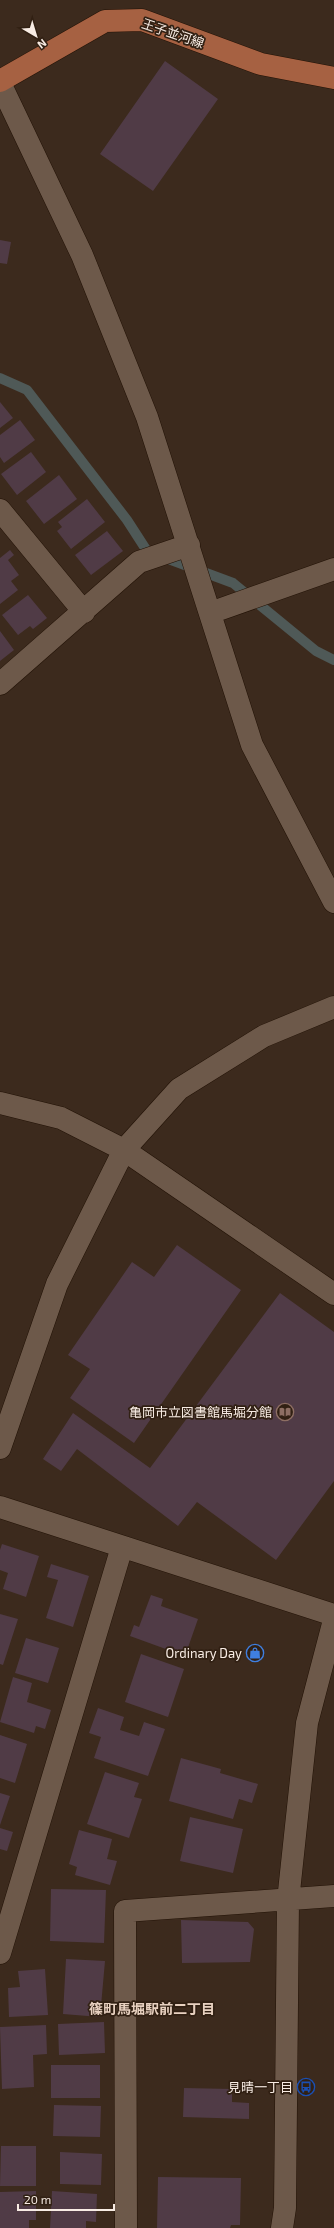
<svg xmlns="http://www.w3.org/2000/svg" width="334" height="2228" font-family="'Exo 2','Noto Sans JP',sans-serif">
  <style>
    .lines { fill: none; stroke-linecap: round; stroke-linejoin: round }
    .stream { stroke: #4f5957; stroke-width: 10 }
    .building { fill: #503b46 }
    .minor-casing { stroke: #221206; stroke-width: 23 }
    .major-casing { stroke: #221206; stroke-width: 23 }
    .minor { stroke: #6d594a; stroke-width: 22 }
    .major { stroke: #a66142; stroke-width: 22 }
    .labels { text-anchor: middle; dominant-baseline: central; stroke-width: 3.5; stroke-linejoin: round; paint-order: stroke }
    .street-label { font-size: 13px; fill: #f8ece4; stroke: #312013 }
    .poi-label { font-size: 13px; fill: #f8ece4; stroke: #312013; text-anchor: end }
    .neighbourhood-label { font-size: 14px; font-weight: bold; fill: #e8d1c0; stroke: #312013 }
  </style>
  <rect width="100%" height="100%" fill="#3c2a1d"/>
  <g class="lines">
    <path class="stream" d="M 0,378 L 27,390 L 127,520 L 147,551 L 233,583 L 316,651 L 334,660"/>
  </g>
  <path class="building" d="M 165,61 L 218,99 L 153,191 L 100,154 Z
    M 0,240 L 11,242 L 7,264 L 0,263 Z
    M 0,402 L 13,418 L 0,428 Z
    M 20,420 L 35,440 L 4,463 L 0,457 L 0,435 Z
    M 31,452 L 46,472 L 17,495 L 1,474 Z
    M 59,475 L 77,499 L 44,524 L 26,501 Z
    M 87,499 L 105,522 L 71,549 L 57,531 L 62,527 L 58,522 Z
    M 107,531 L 123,551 L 91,575 L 75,555 Z
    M 10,550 L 14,555 L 8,560 L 19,575 L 11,581 L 18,590 L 0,604 L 0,558 Z
    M 28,595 L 47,618 L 33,629 L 30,626 L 18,635 L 2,615 Z
    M 0,631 L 14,650 L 0,661 Z
    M 177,1245 L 241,1290 L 134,1443 L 70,1398 L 90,1369 L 68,1355 L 132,1262 L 154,1277 Z
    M 280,1293 L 334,1332 L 334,1481 L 276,1560 L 197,1502 L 178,1526 L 77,1449 L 61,1471 L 43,1459 L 73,1413 L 150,1468 Z
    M 2,1544 L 39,1556 L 26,1597 L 3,1589 L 8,1573 L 0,1570 L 0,1550 Z
    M 51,1564 L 89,1576 L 73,1627 L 46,1618 L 58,1580 L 47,1577 Z
    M 151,1595 L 163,1599 L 161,1606 L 198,1619 L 185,1656 L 130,1636 L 134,1625 L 139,1627 Z
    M 0,1614 L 18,1619 L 3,1665 L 0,1664 Z
    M 26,1638 L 59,1648 L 48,1683 L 15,1673 Z
    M 141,1654 L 184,1669 L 168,1717 L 125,1702 Z
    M 13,1677 L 32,1683 L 27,1702 L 51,1710 L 45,1729 L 36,1726 L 34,1733 L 0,1722 Z
    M 98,1708 L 124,1717 L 120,1730 L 139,1736 L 144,1722 L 165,1729 L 148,1776 L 94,1758 L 101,1737 L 89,1733 Z
    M 0,1735 L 27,1744 L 15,1783 L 0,1778 Z
    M 181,1758 L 221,1769 L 220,1773 L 258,1784 L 252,1803 L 239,1799 L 233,1819 L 169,1801 Z
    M 105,1772 L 139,1783 L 134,1797 L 142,1799 L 129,1838 L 87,1824 Z
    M 0,1793 L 10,1796 L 0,1825 Z
    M 190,1817 L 243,1829 L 233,1873 L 180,1861 Z
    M 0,1828 L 13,1832 L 7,1851 L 0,1849 Z
    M 79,1830 L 112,1839 L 107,1859 L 117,1861 L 110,1885 L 75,1875 L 77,1867 L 69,1864 Z
    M 51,1889 L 106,1890 L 104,1943 L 50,1941 Z
    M 181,1920 L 248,1922 L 254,1929 L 250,1962 L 182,1963 Z
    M 66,1959 L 105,1961 L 100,2017 L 63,2014 Z
    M 45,1969 L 48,2015 L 9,2017 L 8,1988 L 20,1987 L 18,1971 Z
    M 104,2022 L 105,2053 L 59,2055 L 58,2024 Z
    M 46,2025 L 47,2054 L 33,2055 L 34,2087 L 2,2089 L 0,2027 Z
    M 51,2065 L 100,2065 L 100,2098 L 51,2098 Z
    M 184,2088 L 232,2089 L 232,2102 L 249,2103 L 249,2119 L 183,2117 Z
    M 54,2105 L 101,2106 L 100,2137 L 53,2136 Z
    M 1,2146 L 36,2146 L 36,2186 L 0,2186 Z
    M 60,2152 L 102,2154 L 101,2185 L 60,2184 Z
    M 158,2177 L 241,2178 L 240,2225 L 231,2225 L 230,2228 L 157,2228 Z
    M 36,2191 L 36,2220 L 29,2220 L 29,2228 L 0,2228 L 0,2192 Z
    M 52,2191 L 97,2194 L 96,2222 L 86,2221 L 86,2228 L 50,2228 Z"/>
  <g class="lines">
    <defs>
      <path id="minor" d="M 0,83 L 82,255 L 147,417 L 252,745 L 334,902
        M 0,510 L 84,612
        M 210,613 L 334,569
        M 0,684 L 139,562 L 189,545
        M 0,1103 L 61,1118 L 124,1150 L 334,1294
        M 0,1448 L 57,1284 L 124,1150 L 179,1089 L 264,1036 L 334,1007
        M 0,1507 L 334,1615
        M 0,1953 L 122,1547
        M 126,2228 L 125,1911 L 334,1896
        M 282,2228 L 285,2208 L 288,1901 L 307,1723 L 334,1620"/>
      <path id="major" d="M 0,81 L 105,21 L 142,20 L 261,64 L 334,78"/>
    </defs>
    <use href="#minor" class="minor-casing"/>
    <use href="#major" class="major-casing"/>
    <use href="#minor" class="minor"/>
    <use href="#major" class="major"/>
  </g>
  <defs>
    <symbol id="library-ring" viewBox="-11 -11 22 22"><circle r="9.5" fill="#312013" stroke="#8d6e63" stroke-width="1.5"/><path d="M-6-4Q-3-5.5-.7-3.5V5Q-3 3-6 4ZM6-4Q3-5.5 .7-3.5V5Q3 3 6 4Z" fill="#8d6e63"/></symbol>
    <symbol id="shop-ring" viewBox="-11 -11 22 22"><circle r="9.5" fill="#312013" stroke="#3f7fe0" stroke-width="1.5"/><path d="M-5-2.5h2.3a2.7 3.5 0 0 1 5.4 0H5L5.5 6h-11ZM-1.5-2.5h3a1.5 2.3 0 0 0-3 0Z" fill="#3f7fe0"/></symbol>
    <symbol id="bus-ring" viewBox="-11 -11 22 22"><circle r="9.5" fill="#312013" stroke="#1a4fb4" stroke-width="1.5"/><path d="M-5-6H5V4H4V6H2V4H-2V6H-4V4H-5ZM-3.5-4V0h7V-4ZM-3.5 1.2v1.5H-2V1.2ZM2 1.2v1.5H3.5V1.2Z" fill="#1a4fb4"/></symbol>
  </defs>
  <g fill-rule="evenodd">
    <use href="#library-ring" x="275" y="1402" width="20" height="20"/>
    <use href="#shop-ring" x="245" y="1643" width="20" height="20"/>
    <use href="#bus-ring" x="296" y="2077" width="20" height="20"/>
  </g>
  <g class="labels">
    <g class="street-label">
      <text transform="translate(173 33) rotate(19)">王子並河線</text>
    </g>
    <g class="poi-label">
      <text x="272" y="1412">亀岡市立図書館馬堀分館</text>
      <text x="242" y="1653">Ordinary Day</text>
      <text x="293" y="2087">見晴一丁目</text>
    </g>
    <g class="neighbourhood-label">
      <text x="152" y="2008">篠町馬堀駅前二丁目</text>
    </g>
  </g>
  <g transform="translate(36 36) rotate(142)" stroke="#312013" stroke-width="3" paint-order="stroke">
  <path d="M0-3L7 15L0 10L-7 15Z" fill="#f8ece4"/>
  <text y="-6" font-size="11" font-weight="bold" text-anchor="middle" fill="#f8ece4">N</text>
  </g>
  <path d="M18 2204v6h96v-6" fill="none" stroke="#f8ece4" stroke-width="2"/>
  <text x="24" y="2204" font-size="12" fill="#f8ece4" stroke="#312013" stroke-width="3" paint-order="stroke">20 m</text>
</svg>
